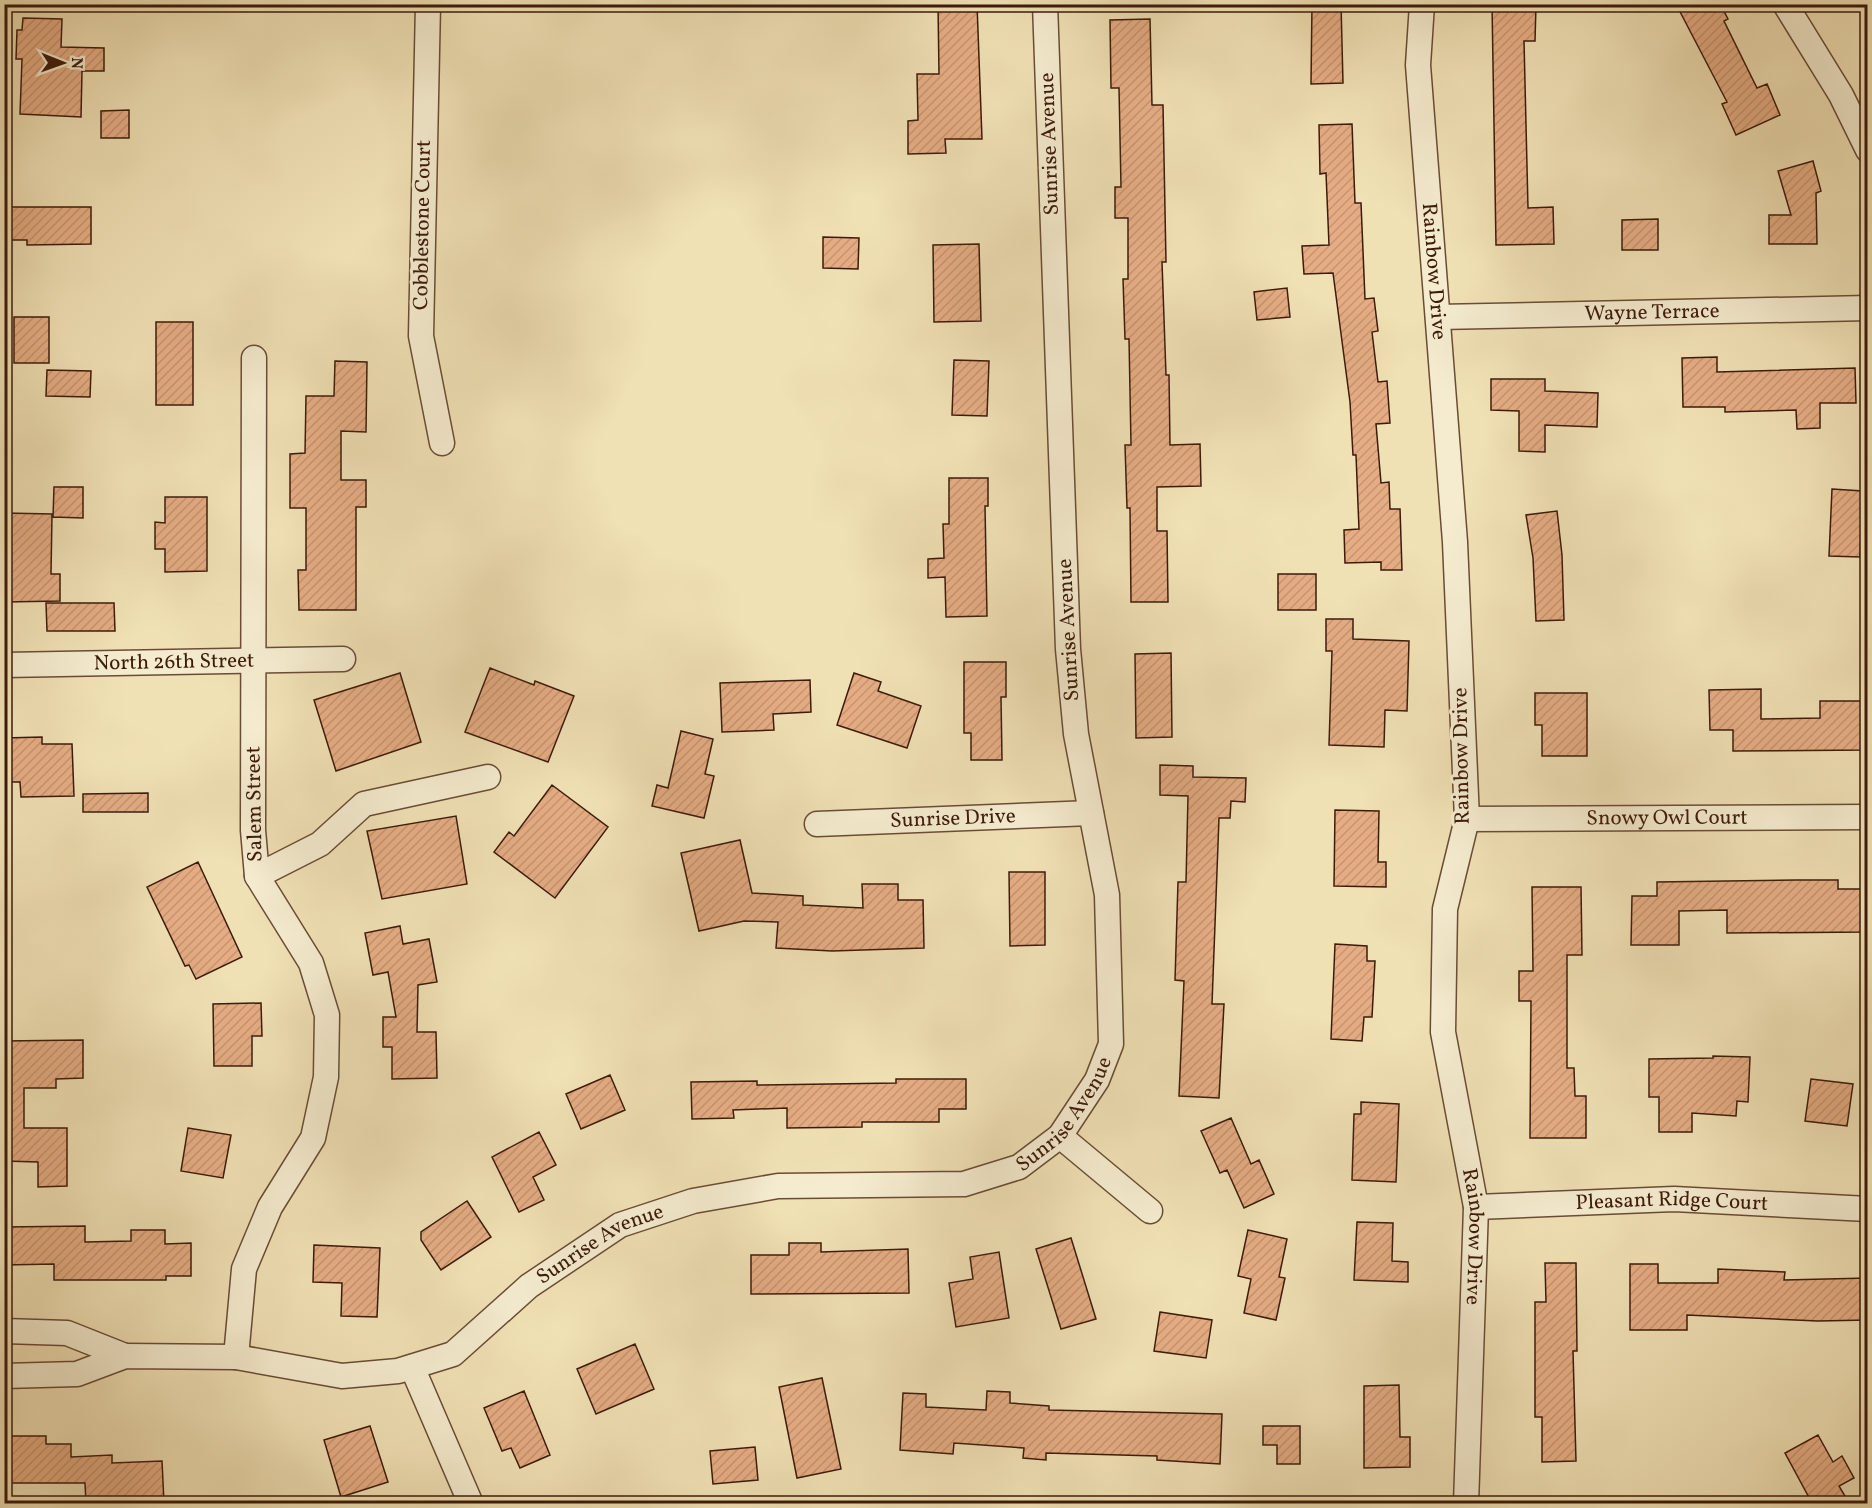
<svg xmlns="http://www.w3.org/2000/svg" width="1872" height="1508" font-family="Vollkorn,serif">
  <style>
    .building { fill: url(#building-hatch); stroke: #3d1b0b; stroke-width: 1.5 }
    .lines { fill: none; stroke-linecap: round; stroke-linejoin: round }
    .minor-casing { stroke: #6a4c36; stroke-width: 27 }
    .minor { stroke: #f5eccf; stroke-width: 24 }
    .labels { text-anchor: middle; dominant-baseline: central; stroke-width: 6; stroke-linejoin: round; paint-order: stroke }
    .street-label { font-size: 21px; fill: #3d1b0b; stroke: #f5eccf }
  </style>
  <defs>
    <pattern id="building-hatch" width="6" height="6" patternUnits="userSpaceOnUse" patternTransform="scale(1.5)"><rect width="6" height="6" fill="#e6ad84"/><path d="M-1 1l2-2M0 6l6-6M5 7l2-2" fill="none" stroke="#c69471"/></pattern>
  </defs>
  <rect width="100%" height="100%" fill="#f0e1b5"/>
  <filter id="stains"><feTurbulence type="fractalNoise" baseFrequency=".00333" numOctaves="4"/><feColorMatrix values="0 0 0 0 .2 0 0 0 0 .09 0 0 0 0 .02 0 0 0 .5 -.17"/></filter>
  <radialGradient id="worn" r=".72"><stop offset=".6" stop-color="#630" stop-opacity="0"/><stop offset="1" stop-color="#630" stop-opacity=".3"/></radialGradient>
  <path class="building" d="M 938,4 L 977,4 L 982,139 L 945,139 L 946,153 L 908,154 L 908,121 L 918,120 L 917,74 L 939,74 Z
    M 1312,4 L 1341,4 L 1343,83 L 1311,84 Z
    M 1492,4 L 1536,5 L 1535,41 L 1524,41 L 1528,208 L 1553,207 L 1554,244 L 1496,245 Z
    M 1676,4 L 1720,4 L 1728,19 L 1724,21 L 1757,88 L 1767,84 L 1780,115 L 1736,135 L 1722,104 L 1727,102 Z
    M 23,18 L 62,19 L 61,47 L 104,48 L 104,71 L 82,71 L 81,117 L 20,114 L 22,59 L 16,59 L 17,30 L 22,30 Z
    M 1150,19 L 1152,105 L 1163,105 L 1166,262 L 1162,262 L 1166,375 L 1169,375 L 1170,445 L 1200,444 L 1201,486 L 1157,487 L 1157,531 L 1167,531 L 1168,602 L 1131,602 L 1130,508 L 1127,508 L 1125,445 L 1131,445 L 1129,339 L 1125,339 L 1123,279 L 1128,279 L 1128,218 L 1115,218 L 1115,187 L 1121,187 L 1119,88 L 1111,88 L 1110,20 Z
    M 129,110 L 129,138 L 101,138 L 101,111 Z
    M 1352,124 L 1355,203 L 1361,203 L 1365,299 L 1374,298 L 1378,331 L 1372,332 L 1378,382 L 1387,381 L 1390,423 L 1376,424 L 1381,483 L 1389,482 L 1390,509 L 1400,509 L 1402,570 L 1381,570 L 1381,562 L 1345,563 L 1344,530 L 1359,529 L 1356,455 L 1353,455 L 1350,402 L 1333,273 L 1304,274 L 1302,246 L 1329,245 L 1326,173 L 1320,174 L 1319,125 Z
    M 1813,161 L 1821,191 L 1816,193 L 1817,244 L 1769,244 L 1769,215 L 1791,215 L 1778,171 Z
    M 10,207 L 91,207 L 91,244 L 27,245 L 27,240 L 10,240 Z
    M 1658,219 L 1658,250 L 1622,250 L 1622,220 Z
    M 823,237 L 859,238 L 858,269 L 823,268 Z
    M 979,244 L 981,321 L 934,322 L 933,245 Z
    M 1287,288 L 1290,317 L 1257,320 L 1254,292 Z
    M 14,317 L 49,317 L 49,363 L 14,363 Z
    M 156,322 L 193,322 L 193,405 L 156,405 Z
    M 1717,357 L 1717,372 L 1855,368 L 1856,403 L 1820,403 L 1820,428 L 1797,429 L 1796,410 L 1725,412 L 1725,407 L 1683,407 L 1682,358 Z
    M 954,360 L 989,361 L 987,416 L 952,415 Z
    M 335,361 L 367,362 L 366,432 L 341,431 L 341,480 L 366,480 L 366,507 L 356,507 L 356,610 L 299,610 L 298,570 L 306,570 L 306,508 L 290,508 L 290,454 L 305,453 L 306,396 L 334,396 Z
    M 47,370 L 91,371 L 90,397 L 46,396 Z
    M 1491,379 L 1545,379 L 1545,391 L 1598,393 L 1597,427 L 1545,425 L 1545,452 L 1519,451 L 1519,411 L 1491,410 Z
    M 949,478 L 988,478 L 988,506 L 985,506 L 987,616 L 946,617 L 945,577 L 928,578 L 928,559 L 944,558 L 943,524 L 949,524 Z
    M 54,487 L 83,487 L 83,518 L 53,517 Z
    M 1832,489 L 1863,491 L 1860,557 L 1829,556 Z
    M 165,497 L 207,497 L 207,571 L 165,572 L 165,549 L 155,549 L 155,522 L 165,523 Z
    M 1557,511 L 1562,555 L 1564,620 L 1536,621 L 1533,558 L 1526,515 Z
    M 4,513 L 52,514 L 51,574 L 60,574 L 60,601 L 4,602 Z
    M 1278,574 L 1316,574 L 1316,610 L 1278,610 Z
    M 46,603 L 114,603 L 115,631 L 47,631 Z
    M 1326,619 L 1353,619 L 1353,639 L 1409,641 L 1407,711 L 1385,710 L 1384,747 L 1329,745 L 1332,651 L 1326,651 Z
    M 1171,653 L 1172,737 L 1136,738 L 1135,654 Z
    M 964,662 L 1006,662 L 1006,697 L 1001,697 L 1002,760 L 971,760 L 971,733 L 964,733 Z
    M 490,668 L 534,685 L 535,681 L 574,696 L 548,762 L 465,732 Z
    M 400,673 L 421,742 L 336,771 L 314,700 Z
    M 854,673 L 881,682 L 878,691 L 921,706 L 907,748 L 837,725 Z
    M 810,680 L 811,712 L 773,714 L 774,730 L 722,732 L 720,683 Z
    M 1761,689 L 1761,719 L 1820,718 L 1820,701 L 1868,701 L 1868,750 L 1733,751 L 1733,730 L 1710,730 L 1709,690 Z
    M 1535,693 L 1587,693 L 1587,756 L 1542,756 L 1542,725 L 1535,725 Z
    M 681,731 L 713,739 L 705,774 L 714,776 L 704,818 L 652,806 L 657,785 L 668,788 Z
    M 42,737 L 42,744 L 72,744 L 74,796 L 21,797 L 20,782 L 4,782 L 4,738 Z
    M 1160,765 L 1193,766 L 1193,777 L 1246,778 L 1245,802 L 1231,801 L 1230,818 L 1219,818 L 1212,1004 L 1224,1004 L 1219,1098 L 1179,1096 L 1184,981 L 1175,980 L 1178,882 L 1186,882 L 1188,796 L 1160,795 Z
    M 552,785 L 608,827 L 555,898 L 494,852 L 509,832 L 514,836 Z
    M 148,793 L 148,812 L 83,812 L 83,794 Z
    M 1335,810 L 1379,811 L 1378,862 L 1386,862 L 1386,887 L 1334,886 Z
    M 456,816 L 467,884 L 382,899 L 367,831 Z
    M 740,840 L 752,893 L 803,896 L 803,905 L 863,908 L 862,884 L 898,884 L 898,900 L 923,900 L 924,948 L 832,951 L 776,948 L 778,922 L 744,921 L 699,931 L 681,853 Z
    M 198,862 L 242,957 L 196,979 L 189,965 L 185,966 L 147,887 Z
    M 1009,872 L 1045,872 L 1045,945 L 1010,946 Z
    M 1797,880 L 1838,880 L 1838,889 L 1868,889 L 1868,932 L 1727,933 L 1727,910 L 1679,911 L 1679,945 L 1631,945 L 1632,896 L 1657,896 L 1657,882 Z
    M 1532,887 L 1581,887 L 1582,955 L 1567,955 L 1567,1068 L 1574,1068 L 1575,1096 L 1586,1096 L 1586,1138 L 1530,1138 L 1531,1001 L 1519,1001 L 1519,971 L 1533,971 Z
    M 400,926 L 403,944 L 429,939 L 437,982 L 418,985 L 417,1032 L 436,1032 L 437,1078 L 392,1079 L 392,1047 L 383,1047 L 383,1017 L 396,1017 L 388,972 L 373,975 L 365,933 Z
    M 1335,944 L 1367,946 L 1367,961 L 1375,961 L 1372,1017 L 1364,1017 L 1362,1041 L 1331,1039 Z
    M 261,1003 L 262,1036 L 252,1036 L 252,1066 L 214,1066 L 213,1004 Z
    M 83,1040 L 83,1078 L 56,1079 L 56,1088 L 24,1088 L 24,1128 L 67,1128 L 67,1186 L 38,1187 L 38,1162 L 4,1161 L 4,1041 Z
    M 1713,1056 L 1750,1057 L 1748,1102 L 1737,1101 L 1736,1116 L 1692,1113 L 1692,1132 L 1659,1132 L 1659,1097 L 1649,1097 L 1649,1059 L 1713,1058 Z
    M 610,1075 L 625,1110 L 581,1129 L 566,1094 Z
    M 896,1079 L 966,1079 L 966,1109 L 939,1109 L 939,1122 L 862,1122 L 862,1127 L 787,1128 L 787,1108 L 733,1110 L 734,1118 L 692,1119 L 691,1082 L 757,1081 L 757,1085 L 896,1083 Z
    M 1811,1079 L 1853,1084 L 1847,1126 L 1805,1121 Z
    M 1361,1102 L 1399,1104 L 1396,1182 L 1352,1180 L 1354,1114 L 1361,1114 Z
    M 1231,1118 L 1251,1164 L 1259,1160 L 1274,1194 L 1244,1208 L 1227,1170 L 1220,1173 L 1201,1131 Z
    M 188,1128 L 231,1135 L 223,1178 L 181,1171 Z
    M 539,1132 L 556,1165 L 533,1177 L 544,1200 L 519,1212 L 492,1157 Z
    M 467,1201 L 491,1237 L 441,1270 L 421,1240 L 421,1232 Z
    M 1357,1222 L 1393,1223 L 1392,1261 L 1408,1262 L 1408,1282 L 1354,1280 Z
    M 85,1226 L 85,1242 L 131,1241 L 131,1230 L 165,1230 L 165,1244 L 191,1243 L 191,1276 L 166,1276 L 166,1280 L 54,1280 L 54,1264 L 4,1265 L 4,1227 Z
    M 1248,1230 L 1287,1239 L 1279,1277 L 1285,1278 L 1276,1320 L 1244,1313 L 1251,1279 L 1238,1276 Z
    M 1071,1238 L 1096,1319 L 1061,1329 L 1036,1249 Z
    M 789,1243 L 821,1243 L 821,1252 L 908,1249 L 909,1293 L 751,1294 L 751,1255 L 789,1255 Z
    M 314,1245 L 380,1248 L 377,1317 L 341,1316 L 342,1283 L 313,1282 Z
    M 999,1252 L 1009,1318 L 956,1327 L 949,1283 L 973,1279 L 970,1257 Z
    M 1545,1263 L 1576,1263 L 1577,1351 L 1573,1351 L 1576,1461 L 1542,1462 L 1542,1417 L 1535,1417 L 1535,1302 L 1546,1302 Z
    M 1630,1264 L 1658,1264 L 1658,1283 L 1718,1283 L 1718,1269 L 1785,1272 L 1784,1280 L 1868,1278 L 1868,1320 L 1818,1321 L 1687,1315 L 1687,1330 L 1630,1330 Z
    M 1160,1312 L 1212,1320 L 1206,1358 L 1154,1351 Z
    M 635,1344 L 654,1389 L 596,1414 L 577,1369 Z
    M 822,1378 L 841,1469 L 797,1478 L 779,1387 Z
    M 1399,1385 L 1400,1437 L 1410,1437 L 1410,1467 L 1364,1468 L 1364,1386 Z
    M 524,1391 L 550,1455 L 520,1468 L 511,1448 L 502,1451 L 484,1408 Z
    M 987,1391 L 1010,1392 L 1010,1403 L 1049,1406 L 1049,1410 L 1222,1414 L 1220,1464 L 1157,1460 L 1157,1456 L 1046,1453 L 1046,1460 L 1023,1458 L 1024,1448 L 954,1443 L 953,1454 L 900,1450 L 903,1393 L 926,1394 L 926,1407 L 986,1410 Z
    M 370,1426 L 388,1482 L 341,1497 L 324,1440 Z
    M 1263,1426 L 1300,1426 L 1300,1464 L 1277,1464 L 1277,1445 L 1263,1445 Z
    M 1818,1435 L 1833,1462 L 1842,1456 L 1854,1478 L 1839,1486 L 1849,1503 L 1812,1503 L 1785,1453 Z
    M 4,1436 L 46,1436 L 46,1444 L 71,1444 L 71,1457 L 112,1455 L 112,1463 L 162,1461 L 164,1503 L 86,1503 L 85,1483 L 4,1483 Z
    M 755,1447 L 758,1480 L 713,1484 L 710,1451 Z"/>
  <g class="lines">
    <defs>
      <g id="minor">
        <path d="M 428,4 L 421,336 L 442,443"/>
        <path id="s1" d="M 1422,4 L 1418,65 L 1455,542 L 1467,819 L 1445,909 L 1443,1032 L 1476,1207 L 1466,1504"/>
        <path d="M 1785,4 L 1841,95 L 1868,150"/>
        <path id="s2" d="M 1438,317 L 1868,308"/>
        <path id="s3" d="M 4,665 L 343,659"/>
        <path id="s4" d="M 1467,819 L 1868,817"/>
        <path id="s5" d="M 817,824 L 1091,813"/>
        <path d="M 257,876 L 320,844 L 364,804 L 488,777"/>
        <path d="M 1060,1136 L 1150,1211"/>
        <path id="s6" d="M 1476,1207 L 1674,1199 L 1868,1209"/>
        <path d="M 4,1331 L 67,1333 L 125,1356"/>
        <path d="M 236,1357 L 244,1269 L 270,1207 L 313,1138 L 326,1077 L 327,1015 L 311,963 L 257,876 L 253,830 L 254,358"/>
        <path d="M 412,1367 L 471,1504"/>
        <path id="s7" d="M 4,1376 L 77,1374 L 125,1356 L 236,1357 L 342,1376 L 398,1371 L 453,1354 L 529,1286 L 620,1225 L 693,1201 L 778,1186 L 964,1184 L 1019,1167 L 1060,1136 L 1097,1080 L 1111,1044 L 1107,895 L 1076,734 L 1068,649 L 1045,4"/>
      </g>
    </defs>
    <use href="#minor" class="minor-casing"/>
    <use href="#minor" class="minor"/>
  </g>
  <g class="labels">
    <g class="street-label">
      <text transform="translate(1050 144) rotate(-92)">Sunrise Avenue</text>
      <text transform="translate(423 225) rotate(-89)">Cobblestone Court</text>
      <text stroke="none"><textPath href="#s1" startOffset="268">Rainbow Drive</textPath></text>
      <text stroke="none"><textPath href="#s2" startOffset="214">Wayne Terrace</textPath></text>
      <text transform="translate(1069 630) rotate(-93)">Sunrise Avenue</text>
      <text stroke="none"><textPath href="#s3" startOffset="170">North 26th Street</textPath></text>
      <text transform="translate(1462 756) rotate(-91)">Rainbow Drive</text>
      <text transform="translate(255 804) rotate(-91)">Salem Street</text>
      <text stroke="none"><textPath href="#s4" startOffset="200">Snowy Owl Court</textPath></text>
      <text stroke="none"><textPath href="#s5" startOffset="136">Sunrise Drive</textPath></text>
      <text stroke="none"><textPath href="#s7" startOffset="1146">Sunrise Avenue</textPath></text>
      <text stroke="none"><textPath href="#s6" startOffset="196">Pleasant Ridge Court</textPath></text>
      <text stroke="none"><textPath href="#s1" startOffset="1240">Rainbow Drive</textPath></text>
      <text stroke="none"><textPath href="#s7" startOffset="642">Sunrise Avenue</textPath></text>
    </g>
  </g>
  <rect width="1872" height="1508" fill="none" stroke="#f0e1b5" stroke-width="24"/>
  <rect x="6" y="6" width="1860" height="1496" fill="none" stroke="#3d1b0b" stroke-width="3"/>
  <rect x="12" y="12" width="1848" height="1484" fill="none" stroke="#3d1b0b" stroke-width="1.5"/>
  <g transform="translate(63 63) rotate(91)" stroke="#f5eccf" stroke-width="4.5" paint-order="stroke">
  <path d="M0-4.5L10 22L0 15L-10 22Z" fill="#3d1b0b"/>
  <text y="-9" font-size="16" font-weight="bold" text-anchor="middle" fill="#3d1b0b">N</text>
  </g>
  <rect width="100%" height="100%" filter="url(#stains)"/>
  <rect width="100%" height="100%" fill="url(#worn)"/>
</svg>
